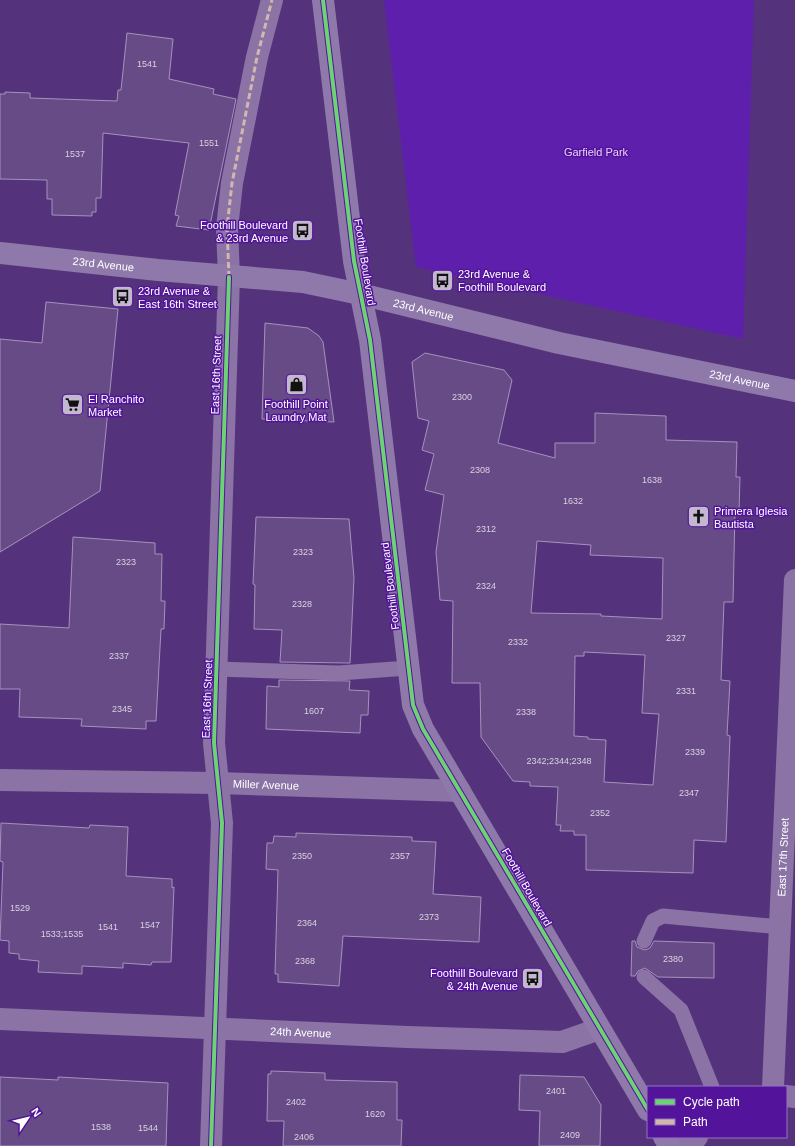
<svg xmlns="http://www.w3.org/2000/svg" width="795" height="1146" font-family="Helvetica,sans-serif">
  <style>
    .green { fill: #5f1fad }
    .building { fill: #664b86; stroke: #a592bb; fill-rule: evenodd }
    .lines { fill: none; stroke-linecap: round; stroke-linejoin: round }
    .lane { stroke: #8b73a6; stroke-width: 15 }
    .street { stroke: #8b73a6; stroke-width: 22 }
    .secondary { stroke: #8f79aa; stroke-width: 22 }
    .quiet { stroke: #d1b7ad; stroke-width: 3; stroke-dasharray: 6 3; stroke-linecap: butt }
    .cycleway-casing { stroke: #53149b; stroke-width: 6 }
    .cycleway { stroke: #6cd273; stroke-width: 4 }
    .labels { text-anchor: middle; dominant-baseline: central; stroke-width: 3; stroke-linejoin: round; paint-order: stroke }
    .number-label { font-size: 9px; fill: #d9d2e1 }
    .park-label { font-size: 11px; fill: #e5d1fd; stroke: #53149b }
    .poi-label { font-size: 11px; fill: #fff; stroke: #53149b; text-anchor: start }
    .street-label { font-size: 11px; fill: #fff; stroke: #53149b }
  </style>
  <rect width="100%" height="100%" fill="#55337c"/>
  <path class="green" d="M 384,0 L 754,0 L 743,339 L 416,267 Z"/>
  <path class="building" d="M 127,33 L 173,39 L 169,79 L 214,89 L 213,94 L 236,99 L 209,230 L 176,226 L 179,216 L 175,215 L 189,143 L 103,133 L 101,198 L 96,198 L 96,212 L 92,212 L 92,216 L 52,215 L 52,199 L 47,199 L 47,180 L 0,179 L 0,94 L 5,94 L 5,92 L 30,93 L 30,98 L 117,101 L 118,90 L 121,90 Z
    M 46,302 L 118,309 L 100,491 L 0,552 L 0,339 L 42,343 Z
    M 265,323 L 308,328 L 319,336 L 323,342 L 334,422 L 262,419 Z
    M 425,353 L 504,370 L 512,380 L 498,443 L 555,458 L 555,443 L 595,443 L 595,413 L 666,416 L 666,440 L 737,442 L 736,477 L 740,477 L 739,512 L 735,511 L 733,602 L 724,602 L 721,680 L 730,681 L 727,735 L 730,736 L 726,842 L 694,840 L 693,873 L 586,870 L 586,835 L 574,835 L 574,831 L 560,831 L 561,825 L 556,825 L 558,787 L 530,786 L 530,782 L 513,781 L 481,737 L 480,683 L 452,683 L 453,601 L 440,600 L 436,552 L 444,495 L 425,490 L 434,454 L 422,450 L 429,421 L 418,418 L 412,362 ZM 537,541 L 591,545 L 590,555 L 663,558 L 662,619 L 601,616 L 601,614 L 531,613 ZM 584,652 L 645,655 L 642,713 L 659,714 L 653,785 L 604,782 L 606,740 L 588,739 L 588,737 L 574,736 L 575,656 L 584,656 Z
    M 256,517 L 349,519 L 354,578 L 350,663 L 280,662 L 282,630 L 254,629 L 255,585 L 253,584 Z
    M 73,537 L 155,543 L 155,554 L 162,554 L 161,601 L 165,601 L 164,629 L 161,629 L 156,721 L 146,721 L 146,729 L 81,726 L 82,719 L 19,717 L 20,689 L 0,689 L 0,624 L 69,628 Z
    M 279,680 L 350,681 L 349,690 L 369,691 L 368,715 L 361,715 L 360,733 L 266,729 L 267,686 L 279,687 Z
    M 1,823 L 89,828 L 90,825 L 128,827 L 126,876 L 172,879 L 172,888 L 174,887 L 171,962 L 152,962 L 151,965 L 123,963 L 123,968 L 82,966 L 82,974 L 38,972 L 39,961 L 19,959 L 19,954 L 9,953 L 9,941 L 0,940 L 3,862 L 0,861 Z
    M 296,833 L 412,837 L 412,841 L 436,842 L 433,894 L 481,897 L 479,942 L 343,936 L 339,986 L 278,982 L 278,974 L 275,974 L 278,870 L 266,869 L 267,843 L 273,843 L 274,836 L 296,837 Z
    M 632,941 L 635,941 L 637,947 L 645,950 L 650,948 L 654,941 L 714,943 L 714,978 L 658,977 L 645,968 L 638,971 L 635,976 L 631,976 Z
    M 271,1071 L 325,1073 L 325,1080 L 397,1082 L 397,1120 L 402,1120 L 401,1146 L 283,1146 L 284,1121 L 267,1121 L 268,1074 L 271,1074 Z
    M 520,1075 L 584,1077 L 601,1105 L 600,1146 L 539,1146 L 540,1111 L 519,1110 Z
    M 0,1077 L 58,1080 L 58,1077 L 168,1083 L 166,1146 L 0,1146 Z"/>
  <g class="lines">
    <path class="lane" d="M 216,669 L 339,673 L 408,668
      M 644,941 L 653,921 L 663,916 L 780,927
      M 644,977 L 681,1010 L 712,1087"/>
    <g class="street">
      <path id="s1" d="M 0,780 L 217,783 L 460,791"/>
      <path id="s2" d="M 0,1019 L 407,1037 L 562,1042 L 599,1029"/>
      <path id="s3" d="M 773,1087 L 795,580"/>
      <path d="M 786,1096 L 795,1097"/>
      <path d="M 211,1146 L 222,823 L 214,743 L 229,277 L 227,228 L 232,183 L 257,57 L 272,0"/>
      <path d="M 686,1146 L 697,1137"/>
    </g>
    <g class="secondary">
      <path d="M 323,0 L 354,261 L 370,340 L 413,705 L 423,729 L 648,1110"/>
      <path id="s4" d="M 0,253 L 158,270 L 303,282 L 360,294 L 559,343 L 795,391"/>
      <path d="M 664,1137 L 670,1146"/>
    </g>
    <path class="quiet" d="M 229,277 L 227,228 L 232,183 L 257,57 L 272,0"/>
    <defs>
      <path id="cycleway" d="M 323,0 L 354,261 L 370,340 L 413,705 L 423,729 L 648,1110
        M 211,1146 L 222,823 L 214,743 L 229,277"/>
    </defs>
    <use href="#cycleway" class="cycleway-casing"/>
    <use href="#cycleway" class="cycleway"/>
  </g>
  <defs>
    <symbol id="bus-square" viewBox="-11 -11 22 22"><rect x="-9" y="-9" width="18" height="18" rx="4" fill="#c4b8d1" stroke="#53149b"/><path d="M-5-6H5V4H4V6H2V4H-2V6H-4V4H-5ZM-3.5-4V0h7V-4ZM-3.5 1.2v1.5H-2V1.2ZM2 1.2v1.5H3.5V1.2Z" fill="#111"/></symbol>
    <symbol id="shop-square" viewBox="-11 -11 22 22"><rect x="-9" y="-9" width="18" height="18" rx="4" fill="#c4b8d1" stroke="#53149b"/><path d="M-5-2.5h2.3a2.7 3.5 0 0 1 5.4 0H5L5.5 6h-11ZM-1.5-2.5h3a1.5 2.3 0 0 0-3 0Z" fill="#111"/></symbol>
    <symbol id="supermarket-square" viewBox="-11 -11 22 22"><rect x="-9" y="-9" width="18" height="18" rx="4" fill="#c4b8d1" stroke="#53149b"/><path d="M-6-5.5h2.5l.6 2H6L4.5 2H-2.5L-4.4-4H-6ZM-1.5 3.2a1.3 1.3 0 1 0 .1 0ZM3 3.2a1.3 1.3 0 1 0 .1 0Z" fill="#111"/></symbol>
    <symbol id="church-square" viewBox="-11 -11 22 22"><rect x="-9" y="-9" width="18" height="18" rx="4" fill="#c4b8d1" stroke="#53149b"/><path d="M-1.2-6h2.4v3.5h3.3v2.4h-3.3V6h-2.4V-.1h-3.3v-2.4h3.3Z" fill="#111"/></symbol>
  </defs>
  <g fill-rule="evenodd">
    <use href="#bus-square" x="290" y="218" width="25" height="25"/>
    <use href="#bus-square" x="430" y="268" width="25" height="25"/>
    <use href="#bus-square" x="110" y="284" width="25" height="25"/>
    <use href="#shop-square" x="284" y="372" width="25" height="25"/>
    <use href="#supermarket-square" x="60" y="392" width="25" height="25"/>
    <use href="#church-square" x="686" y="504" width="25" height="25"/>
    <use href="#bus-square" x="520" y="966" width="25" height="25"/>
  </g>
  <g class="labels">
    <g class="number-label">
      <text x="147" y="64">1541</text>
      <text x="209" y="143">1551</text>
      <text x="75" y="154">1537</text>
      <text x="462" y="397">2300</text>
      <text x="480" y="470">2308</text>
      <text x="652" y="480">1638</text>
      <text x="573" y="501">1632</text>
      <text x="486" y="529">2312</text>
      <text x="303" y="552">2323</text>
      <text x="126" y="562">2323</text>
      <text x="486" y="586">2324</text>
      <text x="302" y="604">2328</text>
      <text x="676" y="638">2327</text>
      <text x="518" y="642">2332</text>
      <text x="119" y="656">2337</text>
      <text x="686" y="691">2331</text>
      <text x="122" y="709">2345</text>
      <text x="314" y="711">1607</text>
      <text x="526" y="712">2338</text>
      <text x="695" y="752">2339</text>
      <text x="559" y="761">2342;2344;2348</text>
      <text x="689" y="793">2347</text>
      <text x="600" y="813">2352</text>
      <text x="302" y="856">2350</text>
      <text x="400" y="856">2357</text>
      <text x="20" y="908">1529</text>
      <text x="429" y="917">2373</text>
      <text x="307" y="923">2364</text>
      <text x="150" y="925">1547</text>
      <text x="108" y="927">1541</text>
      <text x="62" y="934">1533;1535</text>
      <text x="673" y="959">2380</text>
      <text x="305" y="961">2368</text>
      <text x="556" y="1091">2401</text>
      <text x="296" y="1102">2402</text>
      <text x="375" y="1114">1620</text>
      <text x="101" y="1127">1538</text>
      <text x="148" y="1128">1544</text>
      <text x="570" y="1135">2409</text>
      <text x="304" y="1137">2406</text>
    </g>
    <g class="park-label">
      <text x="596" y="152">Garfield Park</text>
    </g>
    <g class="poi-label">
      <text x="288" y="225" text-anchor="end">Foothill Boulevard<tspan x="288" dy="13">&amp; 23rd Avenue</tspan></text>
      <text x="458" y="274">23rd Avenue &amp;<tspan x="458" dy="13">Foothill Boulevard</tspan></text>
      <text x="138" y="291">23rd Avenue &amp;<tspan x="138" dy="13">East 16th Street</tspan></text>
      <text x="88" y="399">El Ranchito<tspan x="88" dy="13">Market</tspan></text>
      <text x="296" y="404" text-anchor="middle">Foothill Point<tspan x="296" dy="13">Laundry Mat</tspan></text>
      <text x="714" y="511">Primera Iglesia<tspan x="714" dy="13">Bautista</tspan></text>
      <text x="518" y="973" text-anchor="end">Foothill Boulevard<tspan x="518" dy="13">&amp; 24th Avenue</tspan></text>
    </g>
    <g class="street-label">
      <text transform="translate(365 262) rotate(81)">Foothill Boulevard</text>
      <text stroke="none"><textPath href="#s4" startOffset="104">23rd Avenue</textPath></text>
      <text stroke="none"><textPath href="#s4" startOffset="428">23rd Avenue</textPath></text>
      <text transform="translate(216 375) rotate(-88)">East 16th Street</text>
      <text stroke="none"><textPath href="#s4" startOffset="752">23rd Avenue</textPath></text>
      <text transform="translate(390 586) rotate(-97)">Foothill Boulevard</text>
      <text transform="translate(207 699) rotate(-88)">East 16th Street</text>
      <text stroke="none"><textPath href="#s1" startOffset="266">Miller Avenue</textPath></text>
      <text stroke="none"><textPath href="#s3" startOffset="230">East 17th Street</textPath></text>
      <text transform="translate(527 887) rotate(60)">Foothill Boulevard</text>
      <text stroke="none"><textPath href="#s2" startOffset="301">24th Avenue</textPath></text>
    </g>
  </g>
  <rect x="647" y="1086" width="140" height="52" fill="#53149b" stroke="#9872c3"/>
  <rect x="655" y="1099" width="20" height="6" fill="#6cd273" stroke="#9872c3"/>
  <text x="683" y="1106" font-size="12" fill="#ffffff">Cycle path</text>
  <rect x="655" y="1119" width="20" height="6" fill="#d1b7ad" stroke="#9872c3"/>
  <text x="683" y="1126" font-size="12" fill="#ffffff">Path</text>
  <g transform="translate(28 1118) rotate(55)" stroke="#53149b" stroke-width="3" paint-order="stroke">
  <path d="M0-3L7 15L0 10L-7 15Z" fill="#ffffff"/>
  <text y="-6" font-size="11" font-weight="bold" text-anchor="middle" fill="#ffffff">N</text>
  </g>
</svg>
